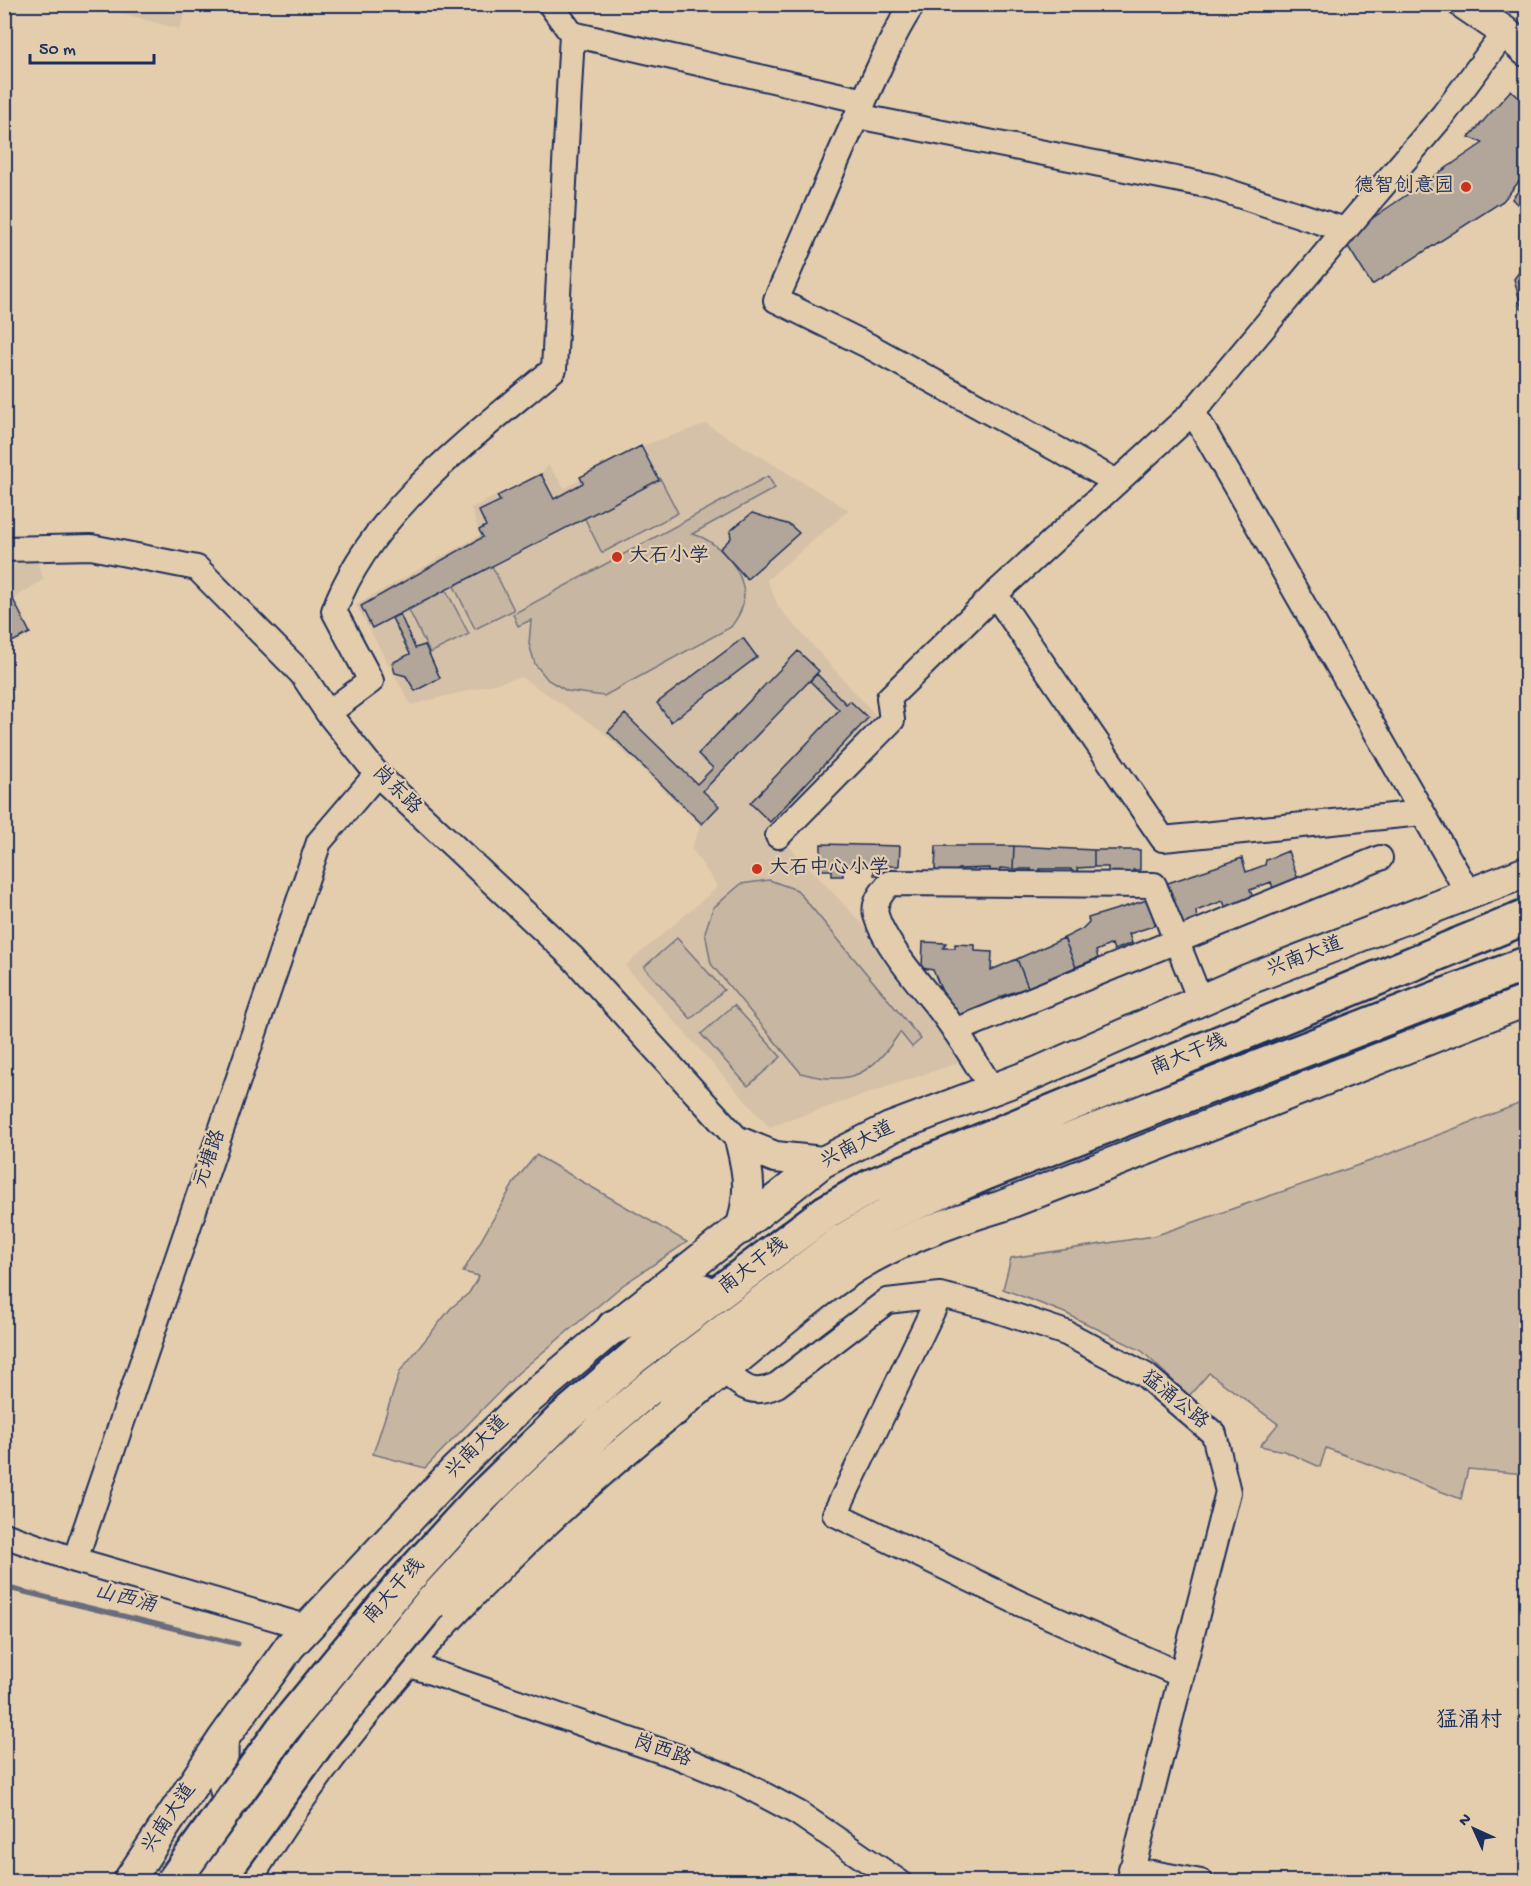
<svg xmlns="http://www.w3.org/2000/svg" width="1531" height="1886" font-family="'Gochi Hand','LXGW WenKai TC',sans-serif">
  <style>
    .built { fill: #d5c1a7 }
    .green { fill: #c7b6a1; stroke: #717280; stroke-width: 1.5 }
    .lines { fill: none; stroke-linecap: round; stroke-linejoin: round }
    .stream { stroke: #696c7d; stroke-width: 5 }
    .building { fill: #b2a599; stroke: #1b2f5e; stroke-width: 1.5 }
    .minor-casing { stroke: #1b2f5e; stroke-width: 28 }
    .major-casing { stroke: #1b2f5e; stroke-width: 34 }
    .highway-casing { stroke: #1b2f5e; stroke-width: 38 }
    .minor { stroke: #e4cdad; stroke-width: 24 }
    .major { stroke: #e4cdad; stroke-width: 30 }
    .highway { stroke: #e4cdad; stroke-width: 33 }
    .highway-bridge-casing { stroke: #1b2f5e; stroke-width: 38; stroke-linecap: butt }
    .highway-bridge { stroke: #e4cdad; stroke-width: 33 }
    .poi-dot { fill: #c8321e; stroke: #e4cdad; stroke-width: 2 }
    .labels { text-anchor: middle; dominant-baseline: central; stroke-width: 4.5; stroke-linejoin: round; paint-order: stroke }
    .poi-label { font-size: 20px; fill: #1b2f5e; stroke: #e4cdad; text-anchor: start }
    .street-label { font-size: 20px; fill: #1b2f5e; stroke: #e4cdad }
    .water-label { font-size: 21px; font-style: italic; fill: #2e3e66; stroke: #e4cdad }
    .quarter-label { font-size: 22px; fill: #1b2f5e; stroke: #e4cdad }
  </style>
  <rect width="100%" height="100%" fill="#e4cdad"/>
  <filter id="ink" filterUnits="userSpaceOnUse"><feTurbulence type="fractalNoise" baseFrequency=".0167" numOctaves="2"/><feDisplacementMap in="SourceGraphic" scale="12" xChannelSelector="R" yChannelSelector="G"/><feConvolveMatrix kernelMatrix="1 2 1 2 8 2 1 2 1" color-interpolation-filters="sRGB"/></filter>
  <g filter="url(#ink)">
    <path class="built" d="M 92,5 L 189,5 L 179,29 Z
      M 706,424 L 849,510 L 767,580 L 779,608 L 880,720 L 774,830 L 865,927 L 969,1059 L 769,1127 L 625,966 L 718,887 L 691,848 L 701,826 L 602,731 L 521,677 L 411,705 L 356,605 L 480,535 L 471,508 L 541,474 L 548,465 L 565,488 L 641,446 Z
      M 37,562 L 44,579 L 13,599 L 30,633 L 5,645 L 5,564 Z"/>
    <path class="green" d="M 768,476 L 775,488 L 692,534 C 720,540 754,579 741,610 C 739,616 735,621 731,627 L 604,696 L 567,691 L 548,680 L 535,664 L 529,644 L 531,620 L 518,626 L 513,614 Z
      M 660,478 L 678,513 L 602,553 L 584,517 Z
      M 492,566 L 514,610 L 475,629 L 454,586 Z
      M 446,590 L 469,634 L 430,653 L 409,610 Z
      M 769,880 L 797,890 L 921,1039 L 912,1047 L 900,1032 C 873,1074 850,1087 801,1073 L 711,964 L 705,932 L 713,908 L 741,884 Z
      M 677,938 L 724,990 L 691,1019 L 644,967 Z
      M 734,1005 L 781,1057 L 748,1086 L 701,1034 Z
      M 1526,1101 L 1526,1474 L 1468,1469 L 1461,1499 L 1326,1448 L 1320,1467 L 1284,1451 L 1260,1446 L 1278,1424 L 1209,1373 L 1189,1396 L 1142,1351 L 1065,1313 L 1003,1289 L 1011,1258 L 1154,1236 L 1373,1160 Z
      M 536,1155 L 687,1242 L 623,1285 L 518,1373 L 425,1468 L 373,1454 L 400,1371 L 451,1308 L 469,1293 L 479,1276 L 463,1272 L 515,1181 Z"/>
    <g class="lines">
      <path class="stream" d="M 4,1587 L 238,1644"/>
    </g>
    <path class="building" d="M 1511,90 L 1526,105 L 1526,173 L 1503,201 L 1372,285 L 1344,240 L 1352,232 L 1483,143 L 1469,137 Z
      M 1526,181 L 1526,213 L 1512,199 Z
      M 1526,263 L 1526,314 L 1522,309 L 1514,279 Z
      M 641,446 L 659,480 L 372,628 L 361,606 L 483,537 L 479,530 L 486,526 L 479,511 L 500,501 L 497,496 L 541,474 L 554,499 L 583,483 L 580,477 Z
      M 752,513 L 790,525 L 799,533 L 747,579 L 720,549 L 731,538 L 730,531 Z
      M 13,599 L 30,633 L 4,646 L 4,603 Z
      M 400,614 L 415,648 L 425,645 L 440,678 L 415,691 L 406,676 L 395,673 L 392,663 L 410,654 L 392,618 Z
      M 743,638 L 757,657 L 671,722 L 657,703 Z
      M 798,651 L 819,671 L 703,791 L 719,806 L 702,824 L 608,732 L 625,714 L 697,784 L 713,768 L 698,754 Z
      M 817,674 L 846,704 L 850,701 L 868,718 L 770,822 L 750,803 L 839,710 L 810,681 Z
      M 821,844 L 900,846 L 899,866 L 885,866 L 884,875 L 874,875 L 874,866 L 843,867 L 843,876 L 832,876 L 832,870 L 821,870 Z
      M 936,846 L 1014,846 L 1013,869 L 1000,868 L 998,879 L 990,879 L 990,868 L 958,869 L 958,878 L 947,877 L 947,871 L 935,871 Z
      M 1014,846 L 1094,850 L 1094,867 L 1077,868 L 1079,881 L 1071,881 L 1071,869 L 1040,869 L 1039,880 L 1029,880 L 1031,869 L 1013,869 Z
      M 1094,850 L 1140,850 L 1140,870 L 1133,870 L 1133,874 L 1108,877 L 1108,867 L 1094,867 Z
      M 1288,851 L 1299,882 L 1274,891 L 1271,882 L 1250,890 L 1254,900 L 1227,911 L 1223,901 L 1196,911 L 1197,921 L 1176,928 L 1162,885 L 1242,858 L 1246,872 L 1265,865 L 1266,860 Z
      M 1147,900 L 1156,925 L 1129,934 L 1132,943 L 1114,950 L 1112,944 L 1096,951 L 1098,958 L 1076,967 L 1064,938 L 1082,929 L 1089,922 L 1088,918 Z
      M 1064,938 L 1076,967 L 1028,987 L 1017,959 Z
      M 923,942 L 946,943 L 943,948 L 955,948 L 955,944 L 975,945 L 975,951 L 992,952 L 991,970 L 1017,959 L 1028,987 L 1000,997 L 1003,1003 L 956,1020 L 951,1013 L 933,970 L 922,968 Z"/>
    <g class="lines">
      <defs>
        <path id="minor" d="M 913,4 C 894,32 881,64 867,94 C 835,162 807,231 776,300 L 869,346 L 1117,482
          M 572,34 L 864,101
          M 857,116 L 1211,186 L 1345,230 L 1444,114 L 1505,32
          M 1193,412 L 1469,894
          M 4,549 L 91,547 L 197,568 L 302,674 L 328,713 L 377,774 L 572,957 L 741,1143
          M 995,594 L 1163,839 L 1422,813
          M 328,713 L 371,681 L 334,611 C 370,511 475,436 554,369 L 572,34 L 550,4
          M 778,836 L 892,720 L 889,698 L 995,594 L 1193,412 L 1345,230
          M 955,1031 L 1380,858
          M 992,1089 C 976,1063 960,1036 941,1011 C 922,987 884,944 876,915 C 873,902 882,892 890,883 L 1154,885 L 1200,1000
          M 940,1295 L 835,1514 L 1019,1603 L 1179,1674
          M 724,1370 C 743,1387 751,1397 777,1385 L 887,1301 L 940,1295 L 985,1306 L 1066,1333 L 1145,1375 L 1214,1434 L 1228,1492 L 1129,1882
          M 4,1535 L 75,1560 L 306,1627
          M 75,1560 L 319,842 L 377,774
          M 405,1663 L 679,1757 L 738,1781 L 798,1813 L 899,1882
          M 1131,1869 L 1201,1882"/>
        <path id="major" d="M 1464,4 L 1505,32 L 1526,51
          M 741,1143 L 775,1157 L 823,1162
          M 741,1229 C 751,1194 750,1178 741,1143
          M 223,1739 C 221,1783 221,1835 283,1818
          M 128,1882 L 223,1739 L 290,1646 L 455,1470 L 523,1404 L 614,1327 L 823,1162 L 890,1128 L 1036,1073 L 1249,979 L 1526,872
          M 245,1882 C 366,1682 536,1517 720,1373 C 762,1340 809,1297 854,1268 C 898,1240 952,1221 1002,1206 L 1526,1001"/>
        <path id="highway" d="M 614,1327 L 703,1291
          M 674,1409 L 729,1344
          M 404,1582 L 479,1500 L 562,1419 L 634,1357 L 826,1212 L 871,1186 L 1526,917
          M 430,1604 L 518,1509 L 602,1428 L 647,1390 L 844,1240 L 887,1215 L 985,1173 L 1526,964"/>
      </defs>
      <use href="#minor" class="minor-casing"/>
      <use href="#major" class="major-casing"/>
      <use href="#highway" class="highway-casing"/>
      <use href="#minor" class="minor"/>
      <use href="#major" class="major"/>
      <use href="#highway" class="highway"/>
      <defs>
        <path id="highway-bridge" d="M 173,1882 L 282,1730 L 404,1582
          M 216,1882 L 323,1735 L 430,1604"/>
      </defs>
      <use href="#highway-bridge" class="highway-bridge-casing"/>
      <use href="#highway-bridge" class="highway-bridge"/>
    </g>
  </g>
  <g class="poi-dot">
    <circle cx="1466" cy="187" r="6"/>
    <circle cx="617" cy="557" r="6"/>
    <circle cx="757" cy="869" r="6"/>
  </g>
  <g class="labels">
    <g class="poi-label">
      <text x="1454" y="187" text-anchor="end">德智创意园</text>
      <text x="629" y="557">大石小学</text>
      <text x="769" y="869">大石中心小学</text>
    </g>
    <g class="street-label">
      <text transform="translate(396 791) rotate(45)">岗东路</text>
      <text transform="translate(1305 958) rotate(-21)">兴南大道</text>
      <text transform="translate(1189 1056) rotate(-22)">南大干线</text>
      <text transform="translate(858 1146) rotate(-28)">兴南大道</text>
      <text transform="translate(211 1159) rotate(-71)">元塘路</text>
      <text transform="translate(754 1267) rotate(-37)">南大干线</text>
      <text transform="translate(1174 1401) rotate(39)">猛涌公路</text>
      <text transform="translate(478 1448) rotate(-45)">兴南大道</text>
      <text transform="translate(395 1592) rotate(-48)">南大干线</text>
      <text transform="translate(662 1752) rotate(20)">岗西路</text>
      <text transform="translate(170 1819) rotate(-56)">兴南大道</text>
    </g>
    <g class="water-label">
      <text transform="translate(125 1600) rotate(14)">山西涌</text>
    </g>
    <g class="quarter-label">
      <text x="1469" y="1722">猛涌村</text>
    </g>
  </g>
  <rect width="1531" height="1886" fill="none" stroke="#e4cdad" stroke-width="24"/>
  <rect x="12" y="12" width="1507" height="1862" fill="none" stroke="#1b2f5e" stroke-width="2" filter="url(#ink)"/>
  <g transform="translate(1474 1829) rotate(315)" stroke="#e4cdad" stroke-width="4.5" paint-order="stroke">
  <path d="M0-4.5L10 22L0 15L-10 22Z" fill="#1b2f5e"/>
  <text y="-9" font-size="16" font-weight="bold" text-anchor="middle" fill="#1b2f5e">N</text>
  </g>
  <path d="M30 54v9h124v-9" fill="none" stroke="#1b2f5e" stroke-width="3"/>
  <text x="39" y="54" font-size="18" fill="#1b2f5e" stroke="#e4cdad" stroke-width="4.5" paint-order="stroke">50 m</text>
</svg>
